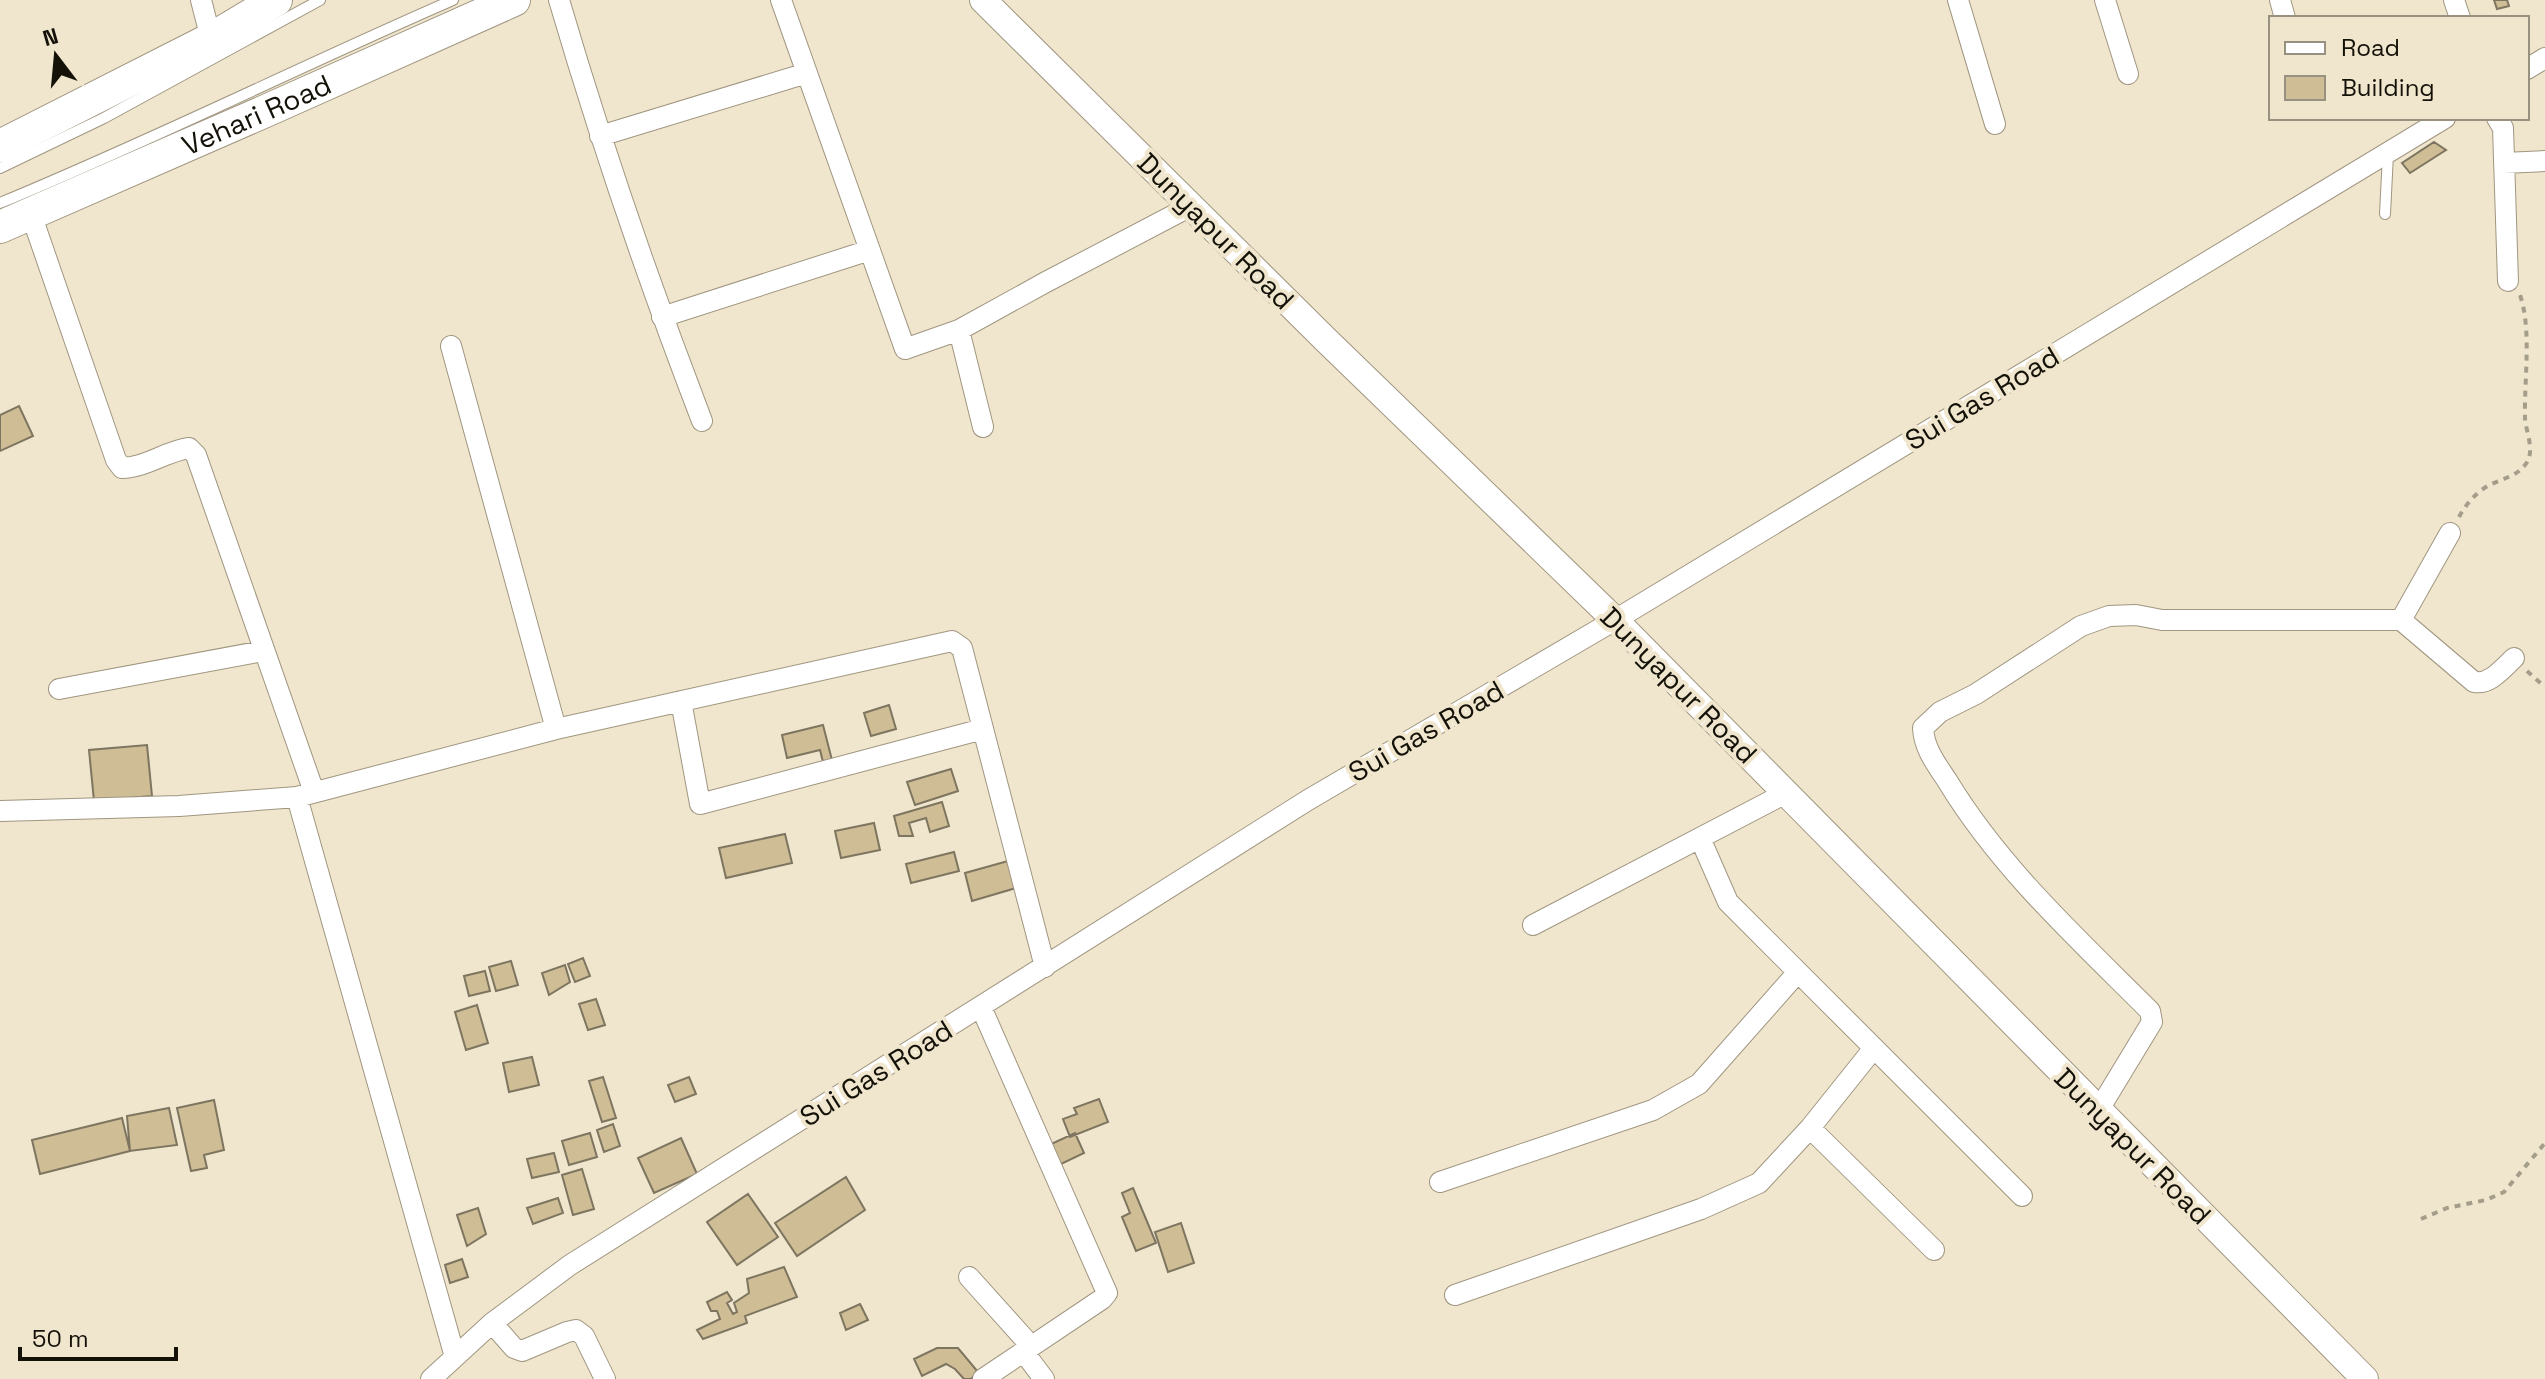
<svg xmlns="http://www.w3.org/2000/svg" width="2545" height="1379" font-family="'Space Grotesk',sans-serif">
  <style>
    .building { fill: #cebd95; stroke: #7e7560; stroke-width: 2 }
    .lines { fill: none; stroke-linecap: round; stroke-linejoin: round }
    .service-casing { stroke: #a09680; stroke-width: 12 }
    .minor-casing { stroke: #a09680; stroke-width: 22 }
    .tertiary-casing { stroke: #a09680; stroke-width: 28 }
    .primary-casing { stroke: #a09680; stroke-width: 34 }
    .path { stroke: #a49d8a; stroke-width: 4; stroke-dasharray: 6 6; stroke-linecap: butt }
    .service { stroke: #fff; stroke-width: 10 }
    .minor { stroke: #fff; stroke-width: 20 }
    .tertiary { stroke: #fff; stroke-width: 26 }
    .primary { stroke: #fff; stroke-width: 32 }
    .labels { text-anchor: middle; dominant-baseline: central; stroke-width: 8; stroke-linejoin: round; paint-order: stroke }
    .street-label { font-size: 28px; fill: #141109; stroke: #f0e6ce }
  </style>
  <rect width="100%" height="100%" fill="#f0e6ce"/>
  <path class="building" d="M 2494,0 L 2507,0 L 2509,6 L 2497,9 Z
    M 2434,142 L 2446,150 L 2410,173 L 2402,163 Z
    M 19,406 L 33,436 L 0,451 L 0,415 Z
    M 889,705 L 896,729 L 871,736 L 864,713 Z
    M 823,725 L 833,764 L 824,766 L 820,750 L 787,758 L 782,735 Z
    M 147,745 L 152,796 L 94,801 L 89,750 Z
    M 951,769 L 958,791 L 915,805 L 907,782 Z
    M 942,802 L 949,826 L 930,832 L 926,818 L 909,823 L 913,836 L 899,836 L 894,816 Z
    M 874,823 L 880,850 L 841,858 L 835,831 Z
    M 785,834 L 792,863 L 726,878 L 719,848 Z
    M 954,852 L 959,871 L 911,883 L 906,864 Z
    M 1008,861 L 1016,888 L 972,901 L 965,873 Z
    M 583,958 L 590,976 L 575,982 L 568,964 Z
    M 511,961 L 518,985 L 496,991 L 489,967 Z
    M 565,965 L 570,982 L 549,995 L 542,973 Z
    M 485,971 L 490,991 L 469,996 L 464,976 Z
    M 596,999 L 605,1025 L 588,1030 L 579,1004 Z
    M 477,1005 L 488,1043 L 466,1050 L 455,1012 Z
    M 532,1057 L 539,1085 L 509,1092 L 503,1063 Z
    M 603,1077 L 616,1118 L 602,1122 L 589,1081 Z
    M 689,1077 L 696,1094 L 675,1102 L 668,1085 Z
    M 1099,1099 L 1108,1122 L 1070,1137 L 1063,1119 L 1077,1114 L 1074,1108 Z
    M 214,1100 L 224,1150 L 204,1155 L 207,1168 L 191,1171 L 177,1108 Z
    M 169,1108 L 177,1145 L 130,1151 L 127,1116 Z
    M 122,1118 L 130,1151 L 40,1174 L 32,1140 Z
    M 613,1124 L 620,1146 L 604,1152 L 597,1130 Z
    M 590,1133 L 597,1157 L 569,1165 L 562,1141 Z
    M 1075,1133 L 1084,1153 L 1059,1165 L 1049,1145 Z
    M 681,1138 L 697,1174 L 654,1193 L 638,1158 Z
    M 554,1153 L 559,1172 L 532,1178 L 527,1159 Z
    M 582,1169 L 594,1209 L 573,1215 L 562,1175 Z
    M 846,1177 L 865,1210 L 797,1256 L 775,1223 Z
    M 1133,1188 L 1156,1243 L 1136,1251 L 1122,1217 L 1130,1213 L 1122,1193 Z
    M 748,1194 L 778,1237 L 737,1265 L 707,1222 Z
    M 558,1198 L 563,1213 L 533,1224 L 527,1208 Z
    M 478,1208 L 486,1234 L 467,1246 L 457,1215 Z
    M 1181,1223 L 1194,1263 L 1168,1272 L 1155,1232 Z
    M 462,1259 L 468,1277 L 450,1283 L 445,1265 Z
    M 784,1267 L 797,1297 L 745,1316 L 747,1323 L 703,1339 L 697,1330 L 720,1319 L 717,1311 L 711,1311 L 707,1302 L 727,1292 L 732,1300 L 727,1303 L 733,1314 L 737,1312 L 734,1303 L 749,1293 L 747,1279 Z
    M 860,1304 L 868,1320 L 846,1330 L 840,1313 Z
    M 937,1348 L 958,1348 L 978,1372 L 971,1379 L 964,1379 L 955,1369 L 946,1364 L 922,1376 L 914,1359 Z"/>
  <g class="lines">
    <defs>
      <path id="service" d="M 0,168 L 104,118 L 320,0
        M 0,203 C 153,140 301,66 453,0
        M 2385,214 L 2388,154"/>
      <path id="minor" d="M 201,0 L 211,39
        M 559,0 C 601,143 649,283 702,421
        M 781,0 L 905,349 L 959,330 L 1046,282 L 1191,206
        M 1958,0 L 1995,124
        M 2105,0 L 2128,74
        M 2280,0 L 2285,18
        M 2454,0 L 2460,18
        M 2527,69 L 2545,58
        M 2497,118 L 2503,128 L 2508,281
        M 600,136 L 807,73
        M 2504,163 L 2545,161
        M 31,214 L 116,460 L 122,468 C 145,468 166,451 189,448 L 196,455 L 314,792
        M 662,317 L 870,250
        M 959,330 L 983,427
        M 451,346 L 556,729
        M 2401,620 L 2450,533
        M 59,689 L 263,651
        M 681,701 L 700,804 L 983,729
        M 297,797 L 455,1357
        M 0,811 L 179,806 L 297,797 L 556,729 L 952,641 L 962,648 L 1045,967
        M 1700,838 L 1728,902 L 2022,1196
        M 1533,925 L 1786,793
        M 981,1007 L 1107,1293 L 1102,1299 L 983,1379
        M 2098,1111 L 2152,1022 L 2150,1011 C 2079,940 2001,869 1948,782 C 1937,765 1924,749 1923,728 L 1940,712 L 1976,694 L 2081,626 L 2109,616 L 2136,615 L 2162,620 L 2401,620 L 2474,682 C 2490,685 2502,669 2514,658
        M 1810,1128 L 1934,1250
        M 1440,1182 L 1653,1110 L 1699,1084 L 1798,972
        M 969,1277 L 1031,1346
        M 1455,1295 L 1701,1209 L 1759,1183 L 1810,1128 L 1874,1048
        M 492,1323 L 514,1348 L 522,1351 L 567,1332 L 576,1330 L 584,1336 L 605,1379
        M 1023,1351 L 1044,1379
        M 431,1379 L 492,1323 L 570,1265 L 1308,800 L 1615,620 L 2445,118"/>
      <path id="tertiary" d="M 983,0 L 1326,340 L 1615,620 L 2365,1379"/>
      <g id="primary">
        <path d="M 0,146 L 211,39 L 276,0"/>
        <path id="s1" d="M 0,227 L 270,109 L 514,0"/>
      </g>
    </defs>
    <use href="#service" class="service-casing"/>
    <use href="#minor" class="minor-casing"/>
    <use href="#tertiary" class="tertiary-casing"/>
    <use href="#primary" class="primary-casing"/>
    <path class="path" d="M 2459,517 C 2465,506 2473,496 2483,489 C 2497,479 2514,479 2525,465 C 2536,452 2526,433 2525,418 C 2524,380 2532,330 2520,295
      M 2527,671 L 2545,687
      M 2421,1219 L 2447,1208 L 2486,1200 L 2504,1192 L 2545,1143"/>
    <use href="#service" class="service"/>
    <use href="#minor" class="minor"/>
    <use href="#tertiary" class="tertiary"/>
    <use href="#primary" class="primary"/>
  </g>
  <g class="labels">
    <g class="street-label">
      <text stroke="none"><textPath href="#s1" startOffset="280">Vehari Road</textPath></text>
      <text transform="translate(1216 231) rotate(45)">Dunyapur Road</text>
      <text transform="translate(1982 398) rotate(-31)">Sui Gas Road</text>
      <text transform="translate(1679 685) rotate(45)">Dunyapur Road</text>
      <text transform="translate(1426 731) rotate(-30)">Sui Gas Road</text>
      <text transform="translate(876 1073) rotate(-32)">Sui Gas Road</text>
      <text transform="translate(2133 1146) rotate(45)">Dunyapur Road</text>
    </g>
  </g>
  <rect x="2269" y="16" width="260" height="104" fill="#f0e6ce" stroke="#98917f" stroke-width="2"/>
  <rect x="2285" y="42" width="40" height="12" fill="#ffffff" stroke="#98917f" stroke-width="2"/>
  <text x="2341" y="56" font-size="24" fill="#141109">Road</text>
  <rect x="2285" y="76" width="40" height="24" fill="#cebd95" stroke="#98917f" stroke-width="2"/>
  <text x="2341" y="96" font-size="24" fill="#141109">Building</text>
  <g transform="translate(56 56) rotate(344)" stroke="#f0e6ce" stroke-width="6" paint-order="stroke">
  <path d="M0-6L14 30L0 20L-14 30Z" fill="#141109"/>
  <text y="-12" font-size="22" font-weight="bold" text-anchor="middle" fill="#141109">N</text>
  </g>
  <path d="M20 1347v12h156v-12" fill="none" stroke="#141109" stroke-width="4"/>
  <text x="32" y="1347" font-size="24" fill="#141109" stroke="#f0e6ce" stroke-width="6" paint-order="stroke">50 m</text>
</svg>
